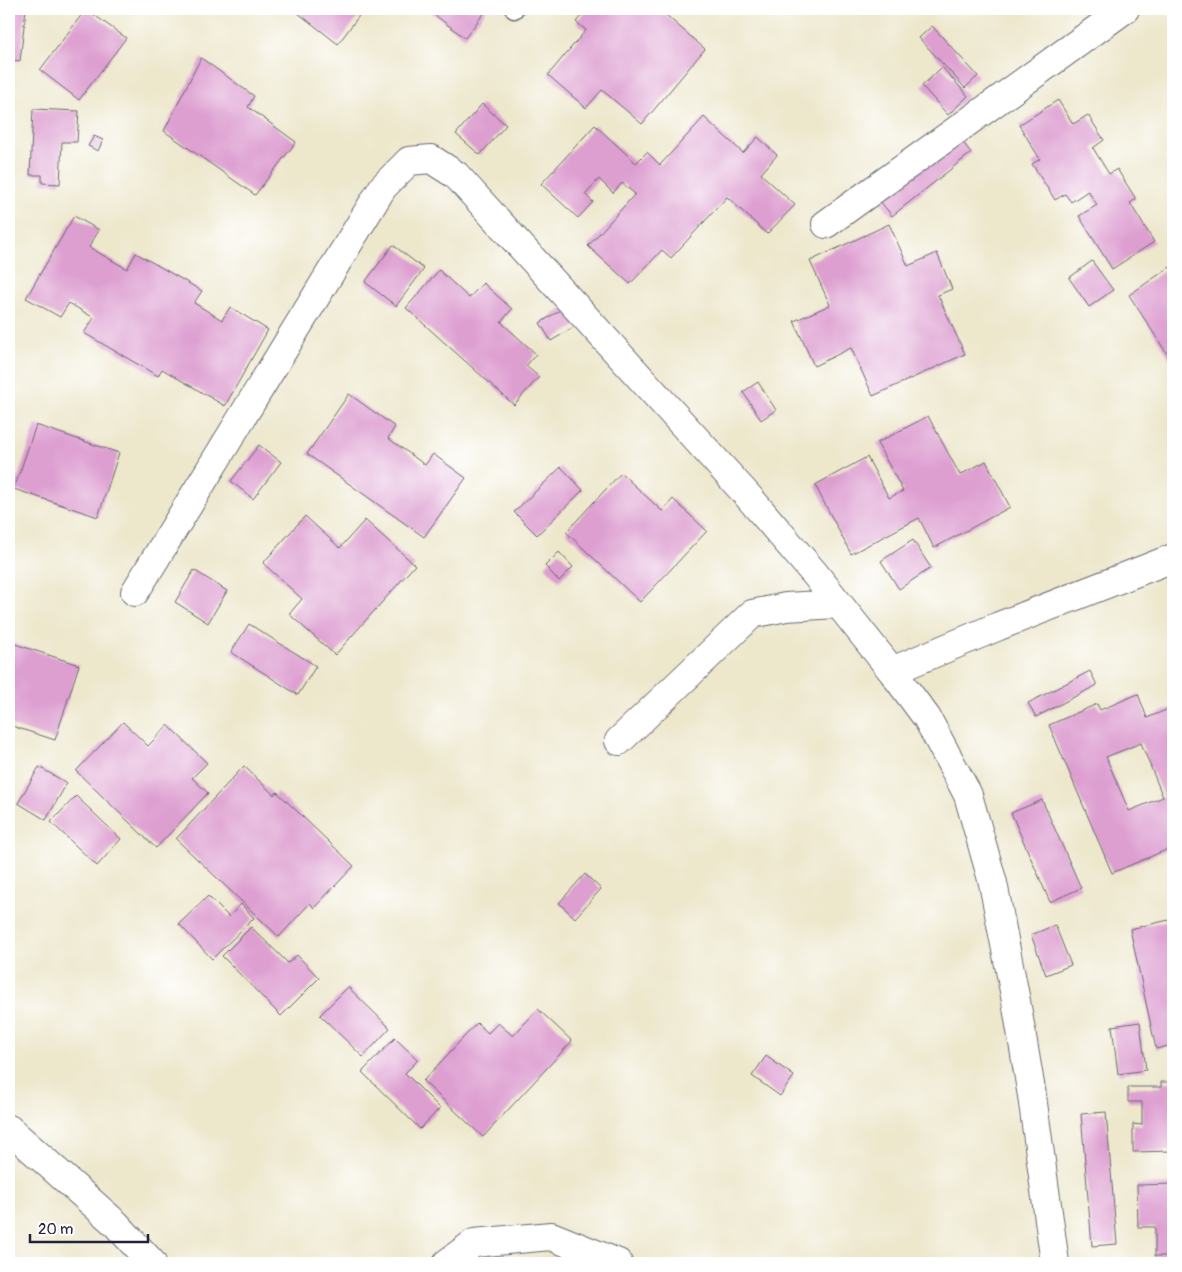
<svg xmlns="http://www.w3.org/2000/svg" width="1182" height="1272" font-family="Pangolin,sans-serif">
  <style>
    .building { fill: #dd9ed0; fill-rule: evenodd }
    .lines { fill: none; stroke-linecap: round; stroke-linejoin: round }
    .service-casing { stroke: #69676e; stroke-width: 19 }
    .minor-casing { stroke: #69676e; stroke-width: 30 }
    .service { stroke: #fff; stroke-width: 16 }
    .minor { stroke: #fff; stroke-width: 28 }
  </style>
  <rect width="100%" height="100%" fill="#fff"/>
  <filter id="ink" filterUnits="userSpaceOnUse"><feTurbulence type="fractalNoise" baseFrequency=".02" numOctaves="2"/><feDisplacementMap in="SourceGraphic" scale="10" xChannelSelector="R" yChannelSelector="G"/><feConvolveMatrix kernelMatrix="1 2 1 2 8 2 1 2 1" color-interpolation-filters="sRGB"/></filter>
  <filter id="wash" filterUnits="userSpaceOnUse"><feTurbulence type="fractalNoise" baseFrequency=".0096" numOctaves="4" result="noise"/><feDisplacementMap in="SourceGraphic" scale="20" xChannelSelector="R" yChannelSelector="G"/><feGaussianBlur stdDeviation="1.12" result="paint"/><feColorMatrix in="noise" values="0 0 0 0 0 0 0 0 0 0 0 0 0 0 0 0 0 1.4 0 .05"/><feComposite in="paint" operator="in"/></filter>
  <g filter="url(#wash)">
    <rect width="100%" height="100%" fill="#ede7cc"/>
    <g id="blocks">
      <path class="building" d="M 9,9 L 26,9 L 20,61 L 9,60 Z
        M 86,9 L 126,38 L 79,100 L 40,70 Z
        M 302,9 L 364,9 L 338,44 L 298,13 Z
        M 427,9 L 487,9 L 465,38 Z
        M 587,9 L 659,9 L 705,49 L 642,124 L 602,90 L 586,108 L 548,75 L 586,30 L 576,22 Z
        M 932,26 L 978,76 L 965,88 L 919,38 Z
        M 201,58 L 254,96 L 248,107 L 296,142 L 255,195 L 164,131 Z
        M 942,67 L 968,96 L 948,115 L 922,86 Z
        M 1058,100 L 1073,124 L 1088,115 L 1104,140 L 1093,148 L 1109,174 L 1117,169 L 1136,199 L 1130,203 L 1154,242 L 1112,269 L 1079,216 L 1097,205 L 1088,191 L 1071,202 L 1065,194 L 1055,200 L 1032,164 L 1040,159 L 1019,125 Z
        M 482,104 L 506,125 L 480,155 L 456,134 Z
        M 33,109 L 79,111 L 77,142 L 62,142 L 60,184 L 42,183 L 42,175 L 30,175 Z
        M 704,117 L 743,153 L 758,137 L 777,155 L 761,174 L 795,205 L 767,234 L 727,197 L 671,258 L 662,250 L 630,284 L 588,246 L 635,194 L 622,183 L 613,193 L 599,179 L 585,194 L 593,202 L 578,218 L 541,184 L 595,125 L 636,163 L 647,152 L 660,165 Z
        M 94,136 L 103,140 L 98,151 L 88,146 Z
        M 960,138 L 971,153 L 892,216 L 880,201 Z
        M 74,216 L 99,230 L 89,247 L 127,269 L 136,253 L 202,291 L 194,303 L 222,320 L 230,307 L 268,330 L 225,406 L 162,369 L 158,376 L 84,333 L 94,318 L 69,303 L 60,317 L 26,298 Z
        M 889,224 L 908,266 L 937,253 L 952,289 L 938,295 L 965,354 L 873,396 L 851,348 L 814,366 L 794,321 L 830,305 L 810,261 Z
        M 393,245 L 424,269 L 396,306 L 365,282 Z
        M 1092,261 L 1113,290 L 1089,307 L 1069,278 Z
        M 1173,265 L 1173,363 L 1129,295 Z
        M 439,270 L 469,298 L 483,283 L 512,309 L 501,322 L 536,354 L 526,366 L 539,377 L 514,405 L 406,308 Z
        M 568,305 L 579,324 L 551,341 L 540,323 Z
        M 758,382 L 776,410 L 761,420 L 743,392 Z
        M 349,394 L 395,427 L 388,438 L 425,465 L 433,454 L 466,478 L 424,537 L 307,454 Z
        M 928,416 L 960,475 L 986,461 L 1010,507 L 934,548 L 919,518 L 851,554 L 815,485 L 867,457 L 889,498 L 903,491 L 877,443 Z
        M 36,425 L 119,453 L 98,517 L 14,489 Z
        M 259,445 L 281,462 L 253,499 L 231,481 Z
        M 561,467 L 583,490 L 537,535 L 514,512 Z
        M 621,473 L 662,511 L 673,499 L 707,531 L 640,602 L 566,532 Z
        M 305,516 L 340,548 L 365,520 L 415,565 L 335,655 L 289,614 L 302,599 L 263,563 Z
        M 913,540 L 931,568 L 899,589 L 881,561 Z
        M 559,552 L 573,567 L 559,581 L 545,566 Z
        M 194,570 L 227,591 L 208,623 L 175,602 Z
        M 249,624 L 316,666 L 298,695 L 231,652 Z
        M 9,642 L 79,665 L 55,740 L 9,725 Z
        M 1090,671 L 1097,685 L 1036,717 L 1028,703 Z
        M 1138,694 L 1147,718 L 1173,707 L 1173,847 L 1112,873 L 1049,725 L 1097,704 L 1100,710 ZM 1141,743 L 1163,797 L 1129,811 L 1106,757 Z
        M 123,722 L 148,746 L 168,725 L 207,763 L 192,778 L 208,793 L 156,848 L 76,771 Z
        M 244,766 L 274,795 L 277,792 L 354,866 L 314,908 L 310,903 L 279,937 L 176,839 Z
        M 39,767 L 67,783 L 46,820 L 18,803 Z
        M 76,796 L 121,839 L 97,866 L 51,822 Z
        M 1042,800 L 1081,888 L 1050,902 L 1011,813 Z
        M 585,874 L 601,889 L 575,918 L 559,903 Z
        M 208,896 L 229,917 L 241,904 L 254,918 L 212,959 L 179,924 Z
        M 1173,919 L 1173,1045 L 1156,1049 L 1130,929 Z
        M 1055,925 L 1071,965 L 1046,975 L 1031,935 Z
        M 251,927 L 288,963 L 297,955 L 319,978 L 281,1016 L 222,956 Z
        M 348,987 L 390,1028 L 363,1057 L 320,1015 Z
        M 538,1009 L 572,1041 L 483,1137 L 423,1081 L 477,1023 L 488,1033 L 498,1023 L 513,1036 Z
        M 1140,1022 L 1146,1070 L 1118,1074 L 1112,1026 Z
        M 395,1038 L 418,1060 L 405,1073 L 440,1108 L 420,1129 L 362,1072 Z
        M 766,1056 L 794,1076 L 780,1096 L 752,1076 Z
        M 1161,1082 L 1173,1082 L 1173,1151 L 1133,1152 L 1133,1124 L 1142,1125 L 1142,1102 L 1128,1102 L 1128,1087 L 1161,1087 Z
        M 1106,1112 L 1117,1244 L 1092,1246 L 1081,1114 Z
        M 1173,1184 L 1173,1256 L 1155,1256 L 1155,1227 L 1138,1227 L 1137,1185 Z
        M 1158,1260 L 1158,1263 L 1142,1263 L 1142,1262 Z"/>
    </g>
  </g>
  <g filter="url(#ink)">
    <use href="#blocks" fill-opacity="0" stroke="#69676e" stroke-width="1"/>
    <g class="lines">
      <defs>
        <path id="service" d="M 514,10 L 515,9"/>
        <path id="minor" d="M 826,224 L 1125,9
          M 135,592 L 383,187 L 409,161 L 431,159 L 456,175 L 747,495 L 815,574 L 892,671 L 927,718 L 968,795 L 993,883 L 1016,1001 L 1032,1096 L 1055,1263
          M 892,671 L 999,626 L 1173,558
          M 619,741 L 752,614 L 786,607 L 838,604
          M 9,1129 L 116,1224 L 152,1263
          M 447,1263 L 474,1243 L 551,1236 L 618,1263"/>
      </defs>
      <use href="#service" class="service-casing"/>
      <use href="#minor" class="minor-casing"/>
      <use href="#service" class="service"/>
      <use href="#minor" class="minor"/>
    </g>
  </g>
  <rect width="1182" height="1272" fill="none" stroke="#fff" stroke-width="30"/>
  <path d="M30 1234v8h118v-8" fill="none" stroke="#22223b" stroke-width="2.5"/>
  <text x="38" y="1234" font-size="15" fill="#22223b" stroke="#ffffff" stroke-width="4" paint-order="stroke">20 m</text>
</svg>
